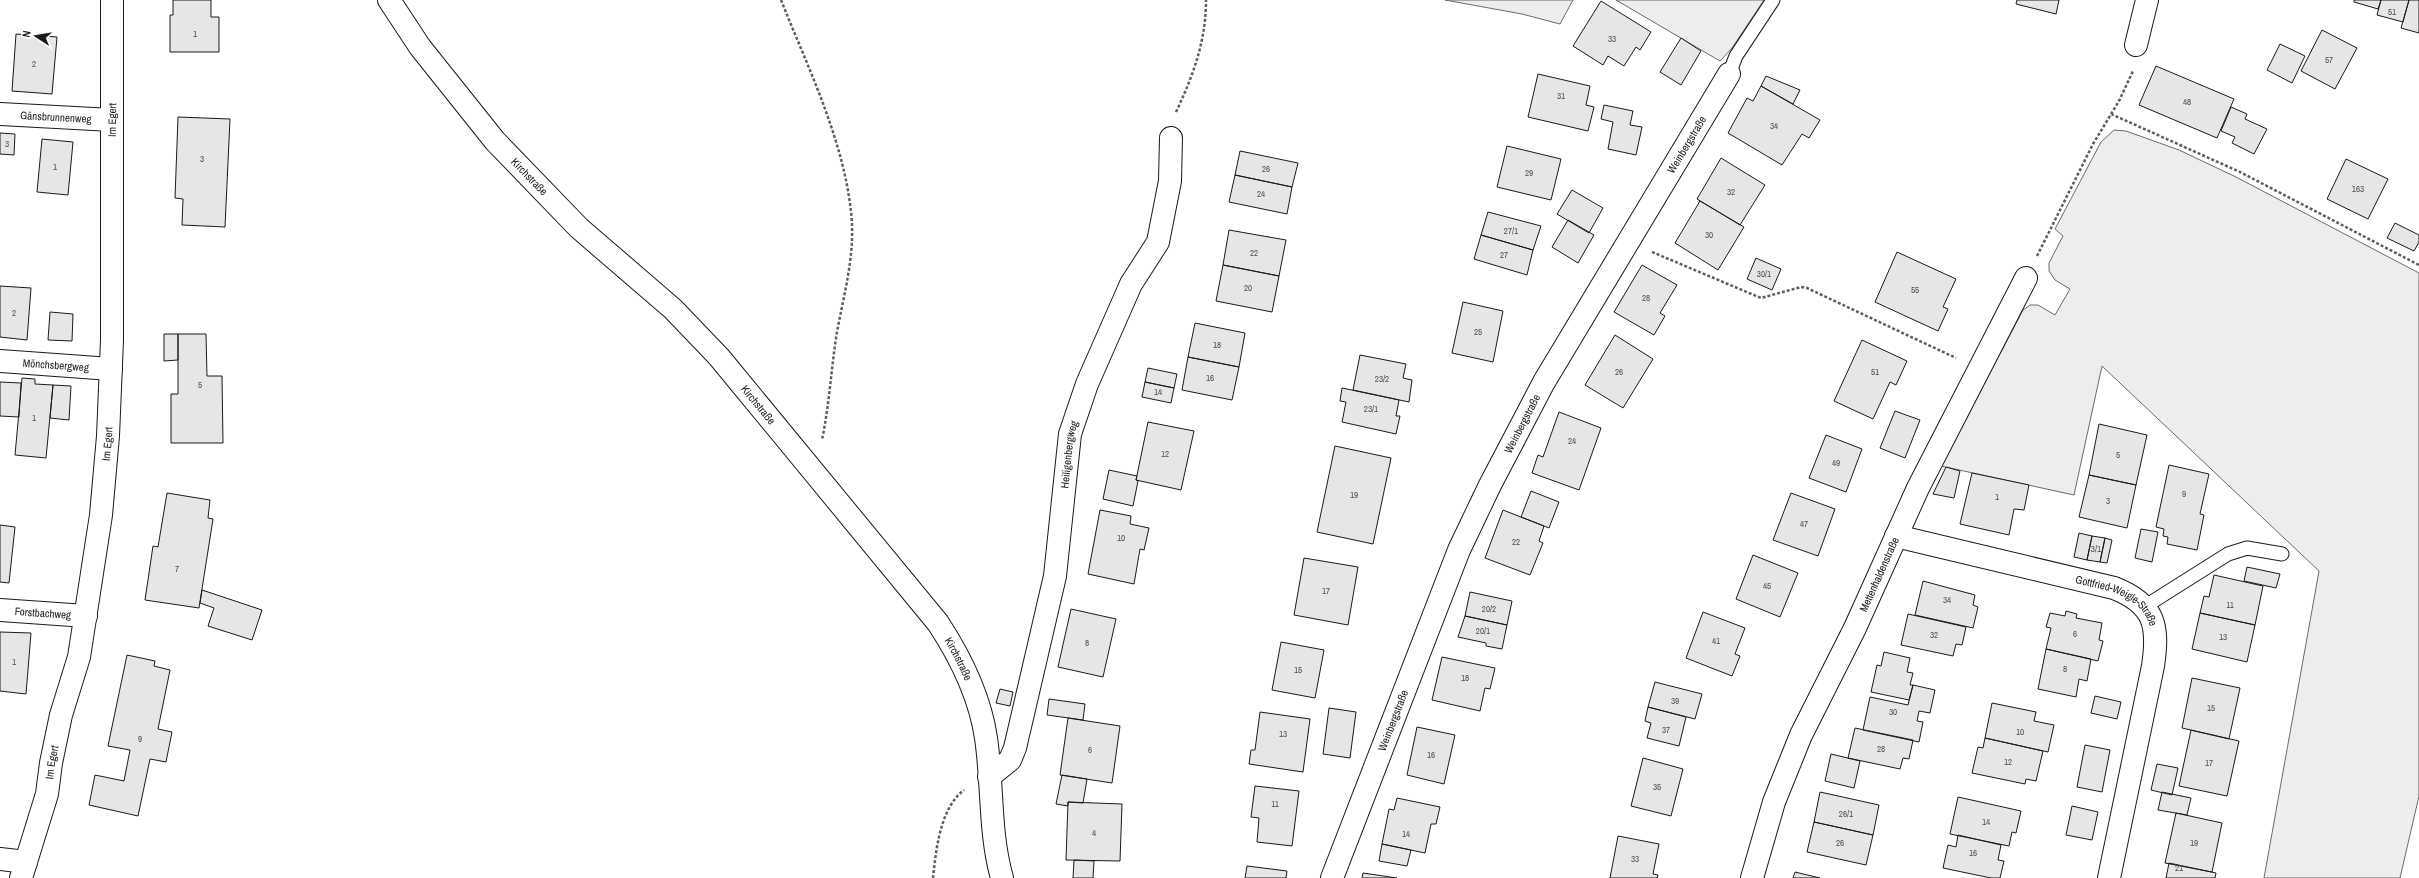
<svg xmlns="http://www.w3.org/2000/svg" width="2419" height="878" font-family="'Archivo Narrow',sans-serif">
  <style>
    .built { fill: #ededed; stroke: #6a6a6a }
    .building { fill: #e6e6e6; stroke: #1a1a1a }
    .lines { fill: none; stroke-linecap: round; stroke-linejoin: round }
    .lane-casing { stroke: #1a1a1a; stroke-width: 15 }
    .street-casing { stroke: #1a1a1a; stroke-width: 24 }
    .path { stroke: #5f5f5f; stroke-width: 2.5; stroke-dasharray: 3 2; stroke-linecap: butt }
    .lane { stroke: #fff; stroke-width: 13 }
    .street { stroke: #fff; stroke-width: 22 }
    .labels { text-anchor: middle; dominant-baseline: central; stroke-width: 3; stroke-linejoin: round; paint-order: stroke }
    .number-label { font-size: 9px; fill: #4d4d4d }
    .street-label { font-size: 11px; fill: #1a1a1a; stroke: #fff }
  </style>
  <rect width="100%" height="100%" fill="#fff"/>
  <path class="built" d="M 1445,0 L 1573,0 L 1560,24 L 1522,14 Z
    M 1616,0 L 1764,0 L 1732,48 L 1720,61 Z
    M 2114,130 L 2126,131 L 2179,150 L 2236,177 L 2419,273 L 2419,796 L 2400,878 L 2264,878 L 2319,571 L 2102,366 L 2074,495 L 1941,466 L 2023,310 L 2030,305 L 2038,305 L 2055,315 L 2070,289 L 2055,280 L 2049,271 L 2049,263 L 2063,236 L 2055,229 L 2101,142 Z"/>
  <path class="building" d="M 173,0 L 211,0 L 211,17 L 219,17 L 219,52 L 170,52 L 170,15 L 173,15 Z
    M 2017,0 L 2059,0 L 2056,14 L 2016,4 Z
    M 2354,0 L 2381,0 L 2378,9 L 2354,2 Z
    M 2381,0 L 2409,0 L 2403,22 L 2377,15 Z
    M 2409,0 L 2419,0 L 2419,33 L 2401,28 Z
    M 1601,1 L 1651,32 L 1640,50 L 1636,47 L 1624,66 L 1608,56 L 1603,65 L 1573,46 Z
    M 2322,30 L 2357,48 L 2335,89 L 2301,71 Z
    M 16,34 L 57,37 L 52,94 L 12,91 Z
    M 1681,38 L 1701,51 L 1681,85 L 1660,72 Z
    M 2280,44 L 2305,56 L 2292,83 L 2267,70 Z
    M 2156,66 L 2234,99 L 2217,138 L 2139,105 Z
    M 1538,74 L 1590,86 L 1586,105 L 1594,107 L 1588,131 L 1528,117 Z
    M 1766,76 L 1800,90 L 1793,104 L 1761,86 Z
    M 1761,86 L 1820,120 L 1809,138 L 1802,134 L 1782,165 L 1728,133 L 1747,98 L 1753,101 Z
    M 1604,105 L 1633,111 L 1630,125 L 1642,127 L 1636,155 L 1608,149 L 1613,122 L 1601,119 Z
    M 2231,107 L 2247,114 L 2245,119 L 2267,129 L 2254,154 L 2232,143 L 2235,137 L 2221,131 Z
    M 178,117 L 230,119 L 225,227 L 182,225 L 183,199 L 175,198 Z
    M 0,133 L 15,134 L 14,155 L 0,154 Z
    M 42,139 L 73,142 L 68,195 L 37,192 Z
    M 1507,146 L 1561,159 L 1551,200 L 1497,187 Z
    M 1240,151 L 1298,163 L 1292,187 L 1235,175 Z
    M 1721,158 L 1765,185 L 1740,225 L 1697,199 Z
    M 2346,159 L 2388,179 L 2368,219 L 2327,199 Z
    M 1235,175 L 1292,187 L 1287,214 L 1229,202 Z
    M 1572,190 L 1603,208 L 1589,233 L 1557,214 Z
    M 1700,201 L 1744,227 L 1718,270 L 1675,243 Z
    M 1488,212 L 1541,226 L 1533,250 L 1481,235 Z
    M 1568,220 L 1594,235 L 1578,263 L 1552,247 Z
    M 2395,223 L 2419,235 L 2419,242 L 2414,251 L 2387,238 Z
    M 1229,230 L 1286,240 L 1279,276 L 1223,265 Z
    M 1481,235 L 1533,250 L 1527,275 L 1474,259 Z
    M 1897,252 L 1956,279 L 1943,307 L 1948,309 L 1938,331 L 1875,302 Z
    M 1756,258 L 1781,269 L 1772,290 L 1747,279 Z
    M 1223,265 L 1279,276 L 1272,312 L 1216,301 Z
    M 1642,265 L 1677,285 L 1660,313 L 1665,316 L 1654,335 L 1614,312 Z
    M 0,286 L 31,288 L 27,340 L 0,337 Z
    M 1463,302 L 1503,311 L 1493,362 L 1452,353 Z
    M 50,312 L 73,314 L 72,341 L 48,340 Z
    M 1195,323 L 1245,333 L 1239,367 L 1188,357 Z
    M 164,334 L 178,334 L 178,360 L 164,361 Z
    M 178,334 L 206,334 L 207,376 L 222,376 L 223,443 L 171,443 L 171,394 L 178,394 Z
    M 1615,335 L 1653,359 L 1623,408 L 1585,385 Z
    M 1862,340 L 1907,361 L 1896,385 L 1890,382 L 1873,419 L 1834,401 Z
    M 1360,355 L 1406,364 L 1403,378 L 1412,380 L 1409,402 L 1353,390 Z
    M 1188,357 L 1239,367 L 1232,400 L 1182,390 Z
    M 1148,368 L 1177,374 L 1174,388 L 1145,382 Z
    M 22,378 L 35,379 L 35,384 L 53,385 L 46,458 L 15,455 Z
    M 0,382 L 21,383 L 19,417 L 0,416 Z
    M 1145,382 L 1174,388 L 1171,403 L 1142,397 Z
    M 53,385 L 71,386 L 69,420 L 50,418 Z
    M 1342,388 L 1399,400 L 1396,416 L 1400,416 L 1396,434 L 1342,422 L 1346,402 L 1340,401 Z
    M 1895,411 L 1920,420 L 1905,458 L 1880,448 Z
    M 1559,412 L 1601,428 L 1579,490 L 1532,473 L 1538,455 L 1543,457 Z
    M 1148,422 L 1194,431 L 1181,490 L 1136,480 Z
    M 2099,424 L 2147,435 L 2136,485 L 2089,475 Z
    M 1826,435 L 1862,449 L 1846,492 L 1809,478 Z
    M 1335,446 L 1391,458 L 1373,544 L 1317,532 Z
    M 2169,465 L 2209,474 L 2200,514 L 2204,515 L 2197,550 L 2167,544 L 2168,537 L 2163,536 L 2164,529 L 2156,527 Z
    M 1946,467 L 1960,471 L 1954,498 L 1933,494 Z
    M 1109,470 L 1137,476 L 1136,480 L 1138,481 L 1133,506 L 1103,499 Z
    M 1972,473 L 2029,485 L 2024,510 L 2014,509 L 2009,535 L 1960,524 Z
    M 2089,475 L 2136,485 L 2127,528 L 2079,517 Z
    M 1531,491 L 1559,502 L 1549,528 L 1521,517 Z
    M 167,493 L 210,500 L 208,518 L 213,519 L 199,608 L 145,600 L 153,546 L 158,547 Z
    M 1791,493 L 1835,509 L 1818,556 L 1773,540 Z
    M 1100,510 L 1131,516 L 1130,524 L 1149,528 L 1144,550 L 1140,549 L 1134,584 L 1088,574 Z
    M 1503,510 L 1544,526 L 1539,541 L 1543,543 L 1530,575 L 1485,558 Z
    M 0,525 L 15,527 L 9,583 L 0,582 Z
    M 2141,529 L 2158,532 L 2152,562 L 2135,558 Z
    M 2079,533 L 2092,536 L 2087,560 L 2074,557 Z
    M 2092,536 L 2105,538 L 2100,562 L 2087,560 Z
    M 2105,538 L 2112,540 L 2107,563 L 2100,562 Z
    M 1753,555 L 1798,573 L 1780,617 L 1736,599 Z
    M 1304,558 L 1358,567 L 1348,625 L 1294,615 Z
    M 2247,567 L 2280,574 L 2276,588 L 2244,581 Z
    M 2214,575 L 2263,586 L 2255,625 L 2200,613 L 2204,596 L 2209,597 Z
    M 1923,581 L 1975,595 L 1973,605 L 1978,607 L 1973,628 L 1915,615 Z
    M 202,590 L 262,610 L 252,640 L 208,626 L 214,608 L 200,603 Z
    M 1470,592 L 1512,601 L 1507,625 L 1465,616 Z
    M 1071,609 L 1116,619 L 1103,677 L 1058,667 Z
    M 2066,611 L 2077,614 L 2076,618 L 2102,623 L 2099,640 L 2103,641 L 2098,661 L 2046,649 L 2051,628 L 2046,627 L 2050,613 L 2065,616 Z
    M 1703,612 L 1745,628 L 1735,654 L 1740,656 L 1732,676 L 1686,658 Z
    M 2200,613 L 2255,625 L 2247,662 L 2192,649 Z
    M 1908,614 L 1966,627 L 1962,645 L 1956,644 L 1953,656 L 1901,645 Z
    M 1465,616 L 1507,625 L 1502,649 L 1486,646 L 1486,643 L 1458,637 Z
    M 0,632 L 31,633 L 26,694 L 0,691 Z
    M 1281,642 L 1324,650 L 1315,698 L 1272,690 Z
    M 2046,649 L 2091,659 L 2087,681 L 2079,679 L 2076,697 L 2038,689 Z
    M 1884,652 L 1910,658 L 1907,672 L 1913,673 L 1910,685 L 1913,685 L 1909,700 L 1871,692 L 1877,665 L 1881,666 Z
    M 127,655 L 155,661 L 154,666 L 170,670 L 158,729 L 172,732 L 166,762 L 150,759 L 138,816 L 89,805 L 95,775 L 124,781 L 130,750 L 108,746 Z
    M 1442,657 L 1495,668 L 1490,689 L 1485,688 L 1480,711 L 1432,700 Z
    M 2192,678 L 2240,688 L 2229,739 L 2182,728 Z
    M 1655,682 L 1702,694 L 1695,719 L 1648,707 Z
    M 1913,685 L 1935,690 L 1930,713 L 1919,711 L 1917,721 L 1923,722 L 1919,742 L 1863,730 L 1870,697 L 1908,705 Z
    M 1000,689 L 1013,692 L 1010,706 L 996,703 Z
    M 2095,696 L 2121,702 L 2117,719 L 2091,713 Z
    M 1049,699 L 1085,704 L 1083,720 L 1047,715 Z
    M 1992,703 L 2036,712 L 2034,721 L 2054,725 L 2048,752 L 1985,738 Z
    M 1648,707 L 1686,717 L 1679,746 L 1647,738 L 1651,723 L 1645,721 Z
    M 1329,708 L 1356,712 L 1350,758 L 1323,754 Z
    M 1260,712 L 1310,719 L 1303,772 L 1249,764 L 1251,750 L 1255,750 Z
    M 1068,718 L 1120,726 L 1112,783 L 1060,775 Z
    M 1417,727 L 1455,735 L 1444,784 L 1407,775 Z
    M 1855,728 L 1913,740 L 1909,759 L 1903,758 L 1900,769 L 1848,758 Z
    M 2191,730 L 2239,741 L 2227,796 L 2179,786 Z
    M 1985,738 L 2043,751 L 2036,781 L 2026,779 L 2025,784 L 1972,773 L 1978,747 L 1983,748 Z
    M 2085,745 L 2110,750 L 2102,792 L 2077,787 Z
    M 1831,754 L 1860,761 L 1854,788 L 1825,781 Z
    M 1643,758 L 1683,769 L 1671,816 L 1631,806 Z
    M 2157,764 L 2178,768 L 2172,795 L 2151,790 Z
    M 1062,775 L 1087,779 L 1083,803 L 1068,802 L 1068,806 L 1056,804 Z
    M 1255,786 L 1299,791 L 1292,846 L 1257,842 L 1259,818 L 1251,817 Z
    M 1820,792 L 1879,805 L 1873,835 L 1814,822 Z
    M 2162,792 L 2191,798 L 2187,815 L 2158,810 Z
    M 1958,797 L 2021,811 L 2016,833 L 2012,832 L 2009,846 L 1950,834 Z
    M 1397,798 L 1440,807 L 1436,824 L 1431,824 L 1425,853 L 1382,844 L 1389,809 L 1394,810 Z
    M 1068,802 L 1122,804 L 1120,861 L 1066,860 Z
    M 2072,806 L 2098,812 L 2092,840 L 2066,835 Z
    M 2176,813 L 2222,823 L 2212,872 L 2165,863 Z
    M 1814,822 L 1873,835 L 1866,865 L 1807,852 Z
    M 1958,835 L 2001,845 L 1998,860 L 2004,861 L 2000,878 L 1991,878 L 1943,868 L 1948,845 L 1956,847 Z
    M 1618,836 L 1659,844 L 1653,874 L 1658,875 L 1657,878 L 1610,878 Z
    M 1382,844 L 1411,850 L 1407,866 L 1379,861 Z
    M 1074,860 L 1094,861 L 1093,878 L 1073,878 Z
    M 2169,863 L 2216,873 L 2215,878 L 2166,878 Z
    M 1247,866 L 1287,871 L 1286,878 L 1245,878 Z
    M 1795,872 L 1820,878 L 1793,878 Z
    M 1363,873 L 1397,878 L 1362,878 Z"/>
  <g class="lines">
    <defs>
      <path id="lane" d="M 1729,74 L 1736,56 L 1773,0
        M 2144,607 L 2228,554 L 2247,548 L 2282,554"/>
      <g id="street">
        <path id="s1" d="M 389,0 L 420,47 L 495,141 L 579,228 L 673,309 L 719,357 L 938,623 C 961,658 980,697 986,738 C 993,785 989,832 1002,878"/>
        <path d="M 2136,45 L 2147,0"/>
        <path id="s2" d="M 0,114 L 112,120"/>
        <path id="s3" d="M 0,361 L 111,369"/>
        <path id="s4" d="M 1896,536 L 2114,588 C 2155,604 2159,626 2153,666 L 2109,878"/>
        <path id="s5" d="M 0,610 L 86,616"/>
        <path id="s6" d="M 989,777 L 1010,760 L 1015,748 L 1055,576 L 1070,434 L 1087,384 L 1131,284 L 1158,242 L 1170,181 L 1171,138"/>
        <path d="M 0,859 L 26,862"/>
        <path id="s7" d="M 21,878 L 47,794 L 51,763 L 61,715 L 79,657 L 101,515 L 108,436 L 112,340 L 112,0"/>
        <path id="s8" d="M 1332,878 L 1459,550 L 1490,485 L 1544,382 L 1729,74"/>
        <path id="s9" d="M 1752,878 L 1774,802 L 1801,735 L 1855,628 L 1918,488 L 2026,278"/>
      </g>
    </defs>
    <use href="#lane" class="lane-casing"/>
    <use href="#street" class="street-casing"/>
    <path class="path" d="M 781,0 C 808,68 843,138 851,212 C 856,256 843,296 836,338 C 831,372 829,406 822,440
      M 1176,112 C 1193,76 1206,41 1206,0
      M 2111,114 L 2240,172 L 2419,265
      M 1652,252 L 1761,298 L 1801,287 L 1807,288 L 1956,358
      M 2037,256 L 2093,144 L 2119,101 L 2133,71
      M 933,878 C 936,850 940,808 964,790"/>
    <use href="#lane" class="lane"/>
    <use href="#street" class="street"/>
  </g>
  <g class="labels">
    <g class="number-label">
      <text x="2392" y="12">51</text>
      <text x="195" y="34">1</text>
      <text x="1612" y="39">33</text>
      <text x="2329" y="60">57</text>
      <text x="34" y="64">2</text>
      <text x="1561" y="96">31</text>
      <text x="2187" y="102">48</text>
      <text x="1774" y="126">34</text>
      <text x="7" y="144">3</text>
      <text x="202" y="159">3</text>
      <text x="55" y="167">1</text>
      <text x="1266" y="169">26</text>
      <text x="1529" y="173">29</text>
      <text x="2358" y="189">163</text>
      <text x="1731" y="192">32</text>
      <text x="1261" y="194">24</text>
      <text x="1511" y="231">27/1</text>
      <text x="1709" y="235">30</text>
      <text x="1254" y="253">22</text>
      <text x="1504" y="255">27</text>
      <text x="1764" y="274">30/1</text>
      <text x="1248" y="288">20</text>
      <text x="1915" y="290">55</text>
      <text x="1646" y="298">28</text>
      <text x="14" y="313">2</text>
      <text x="1478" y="332">25</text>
      <text x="1217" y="345">18</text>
      <text x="1619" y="372">26</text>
      <text x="1875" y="372">51</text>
      <text x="1210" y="378">16</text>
      <text x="1382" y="379">23/2</text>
      <text x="200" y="385">5</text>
      <text x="1158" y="392">14</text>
      <text x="1371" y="409">23/1</text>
      <text x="34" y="418">1</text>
      <text x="1572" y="441">24</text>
      <text x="1165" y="454">12</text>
      <text x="2118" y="455">5</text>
      <text x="1836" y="463">49</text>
      <text x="2184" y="494">9</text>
      <text x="1354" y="495">19</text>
      <text x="1997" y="497">1</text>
      <text x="2108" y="501">3</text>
      <text x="1804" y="524">47</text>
      <text x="1121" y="538">10</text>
      <text x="1516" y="542">22</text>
      <text x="2096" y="549">3/1</text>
      <text x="177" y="569">7</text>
      <text x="1767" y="586">45</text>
      <text x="1326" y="591">17</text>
      <text x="1947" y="600">34</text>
      <text x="2230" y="605">11</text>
      <text x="1489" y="609">20/2</text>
      <text x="1483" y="631">20/1</text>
      <text x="2075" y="634">6</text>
      <text x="1934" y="635">32</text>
      <text x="2223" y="637">13</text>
      <text x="1716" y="641">41</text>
      <text x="1087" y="643">8</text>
      <text x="14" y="662">1</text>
      <text x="2065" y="669">8</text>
      <text x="1298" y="670">15</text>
      <text x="1465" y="678">18</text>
      <text x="1675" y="701">39</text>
      <text x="2211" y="708">15</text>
      <text x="1893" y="712">30</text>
      <text x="1666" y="730">37</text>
      <text x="2020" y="732">10</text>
      <text x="1283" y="734">13</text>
      <text x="140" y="739">9</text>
      <text x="1881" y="749">28</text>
      <text x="1090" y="750">6</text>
      <text x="1431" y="755">16</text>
      <text x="2008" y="762">12</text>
      <text x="2209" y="763">17</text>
      <text x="1657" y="787">35</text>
      <text x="1275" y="804">11</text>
      <text x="1846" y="814">26/1</text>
      <text x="1986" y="822">14</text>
      <text x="1094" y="833">4</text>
      <text x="1406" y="834">14</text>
      <text x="1840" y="843">26</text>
      <text x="2194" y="843">19</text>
      <text x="1973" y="853">16</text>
      <text x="1635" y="859">33</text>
      <text x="2179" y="868">21</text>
    </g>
    <g class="street-label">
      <text stroke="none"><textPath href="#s2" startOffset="56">Gänsbrunnenweg</textPath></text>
      <text transform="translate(112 120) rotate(-89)">Im Egert</text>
      <text stroke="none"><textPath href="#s8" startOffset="817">Weinbergstraße</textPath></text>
      <text stroke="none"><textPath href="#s1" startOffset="226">Kirchstraße</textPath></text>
      <text stroke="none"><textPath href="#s3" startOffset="56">Mönchsbergweg</textPath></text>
      <text stroke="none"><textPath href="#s1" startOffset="550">Kirchstraße</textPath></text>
      <text stroke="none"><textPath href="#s8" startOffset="493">Weinbergstraße</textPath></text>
      <text stroke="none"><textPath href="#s7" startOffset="444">Im Egert</textPath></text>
      <text stroke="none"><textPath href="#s6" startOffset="339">Heiligenbergweg</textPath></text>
      <text stroke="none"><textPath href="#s9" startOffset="330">Mettenhaldenstraße</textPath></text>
      <text stroke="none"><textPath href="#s4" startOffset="233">Gottfried-Weigle-Straße</textPath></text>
      <text stroke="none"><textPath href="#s5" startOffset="43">Forstbachweg</textPath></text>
      <text stroke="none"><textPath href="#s1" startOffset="874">Kirchstraße</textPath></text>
      <text stroke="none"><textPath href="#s8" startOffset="169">Weinbergstraße</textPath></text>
      <text stroke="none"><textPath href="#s7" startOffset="120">Im Egert</textPath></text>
    </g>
  </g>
  <g transform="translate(36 36) rotate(282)" stroke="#ffffff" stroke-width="3" paint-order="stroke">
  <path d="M0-3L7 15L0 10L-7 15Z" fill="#1a1a1a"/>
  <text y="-6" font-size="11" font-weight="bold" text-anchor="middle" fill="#1a1a1a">N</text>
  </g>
</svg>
